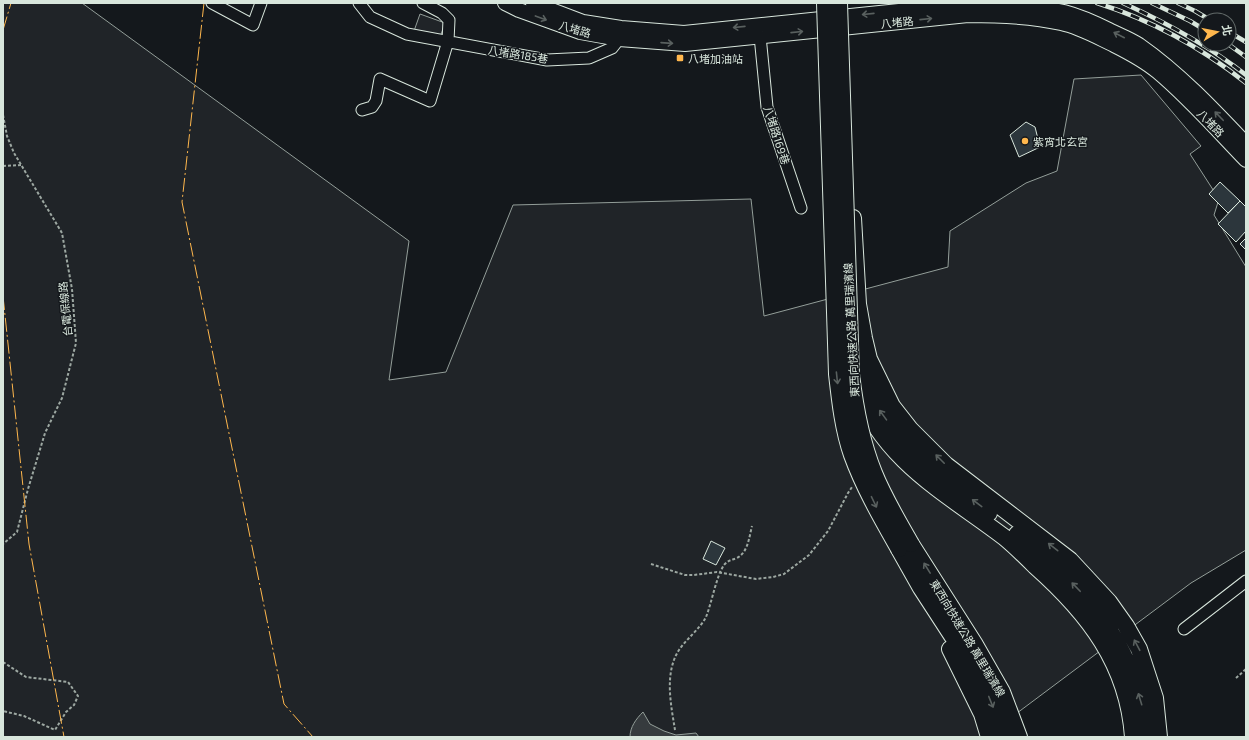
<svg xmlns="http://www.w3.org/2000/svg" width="1249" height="740" font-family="'Exo 2','Noto Sans TC',sans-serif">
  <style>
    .green { fill: #202428; stroke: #939e99 }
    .water { fill: #363b3e; stroke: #939e99 }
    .building { fill: #2c363c; stroke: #d8e6dc }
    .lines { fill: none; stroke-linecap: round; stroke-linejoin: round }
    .minor-casing { stroke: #d8e6dc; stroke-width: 13 }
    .major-casing { stroke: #d8e6dc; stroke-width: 16 }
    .highway-casing { stroke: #d8e6dc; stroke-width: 18 }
    .path { stroke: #9da8a2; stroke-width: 2; stroke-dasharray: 3 2; stroke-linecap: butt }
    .minor { stroke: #14181c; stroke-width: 11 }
    .major { stroke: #14181c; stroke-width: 14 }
    .highway { stroke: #14181c; stroke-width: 16 }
    .rail-casing { stroke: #d8e6dc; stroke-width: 4.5 }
    .rail { stroke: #14181c; stroke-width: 3; stroke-dasharray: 9; stroke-linecap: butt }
    .highway-bridge-casing { stroke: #d8e6dc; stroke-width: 18; stroke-linecap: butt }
    .highway-bridge { stroke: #14181c; stroke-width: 16 }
    .power { stroke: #ffb74d; stroke-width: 1; stroke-dasharray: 14 3 2 3; stroke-linecap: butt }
    .oneway { stroke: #59605f }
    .poi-dot { fill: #ffb74d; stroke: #14181c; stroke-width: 1.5 }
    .labels { text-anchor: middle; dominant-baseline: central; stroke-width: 3; stroke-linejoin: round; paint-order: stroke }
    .street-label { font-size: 11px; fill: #d8e6dc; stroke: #14181c }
    .poi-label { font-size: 11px; fill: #d8e6dc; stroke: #14181c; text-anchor: start }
  </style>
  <rect width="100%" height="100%" fill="#14181c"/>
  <path class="green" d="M 3,3 L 82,3 L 409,241 L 389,380 L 446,372 L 513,205 L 751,199 L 764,316 L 948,267 L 950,231 L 1026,183 L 1057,171 L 1074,79 L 1141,75 L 1201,146 L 1190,154 L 1219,199 L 1214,215 L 1246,267 L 1246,550 L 1191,583 L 985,737 L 3,737 Z
    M 420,14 L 445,23 L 439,40 L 414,31 Z"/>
  <path class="water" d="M 643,712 L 650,724 L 664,731 L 676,735 L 696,733 L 699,737 L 630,737 C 630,727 636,719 643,712 Z"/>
  <path class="building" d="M 1026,122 L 1035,127 L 1040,147 L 1019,157 L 1010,135 Z
    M 1220,182 L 1240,201 L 1228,213 L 1209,194 Z
    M 1240,201 L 1246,207 L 1246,231 L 1236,242 L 1218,224 Z
    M 1246,238 L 1246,250 L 1240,244 Z
    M 711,541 L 725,548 L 716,565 L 703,559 Z"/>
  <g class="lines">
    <defs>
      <path id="minor" d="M 212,3 L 253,25 L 261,3
        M 359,3 L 370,17 L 407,34 L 547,60 L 589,58 L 612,48 L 619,39 L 620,33
        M 760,36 L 767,107 L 801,208
        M 362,110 L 372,107 L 376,101 L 380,79 L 430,101 L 448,41 L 449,20 L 442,13 L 423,3
        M 1184,629 L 1246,581"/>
      <path id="major" d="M 505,3 L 519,10 L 580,32 L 619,39 L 685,44 L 968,15 C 999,15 1030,16 1061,23 C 1080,27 1097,37 1114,45 C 1130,53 1145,61 1158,72 C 1190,99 1218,131 1246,160
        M 533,3 L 583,22 L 621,28 L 684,33 L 967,4 C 1000,3 1032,5 1064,12 C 1079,16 1095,23 1109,30 C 1119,35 1130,39 1139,45 C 1179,73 1213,109 1246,144"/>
      <path id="highway" d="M 853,218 L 858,304 L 864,338 L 869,359 L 892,406 L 910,429 L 946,465 L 1070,560 L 1109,602 L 1126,626 L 1139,649 L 1155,698 L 1159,737
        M 851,345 C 859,366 866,389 879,409 C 906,453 949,482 989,513
        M 855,387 C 885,462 943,491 1004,537 C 1015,546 1025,556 1035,566 C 1088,613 1128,664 1133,737
        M 1017,534 C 1074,577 1122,630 1141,701 C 1144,712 1145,725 1146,737
        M 911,544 L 974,643 L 1002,692 L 1019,737
        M 899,549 L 921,588 L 984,685 L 1004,737
        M 950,649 L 982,714 L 989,737"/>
    </defs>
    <use href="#minor" class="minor-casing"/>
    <use href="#major" class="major-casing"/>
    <use href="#highway" class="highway-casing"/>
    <path class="path" d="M 3,115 L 7,136 L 14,153 L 62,233 L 72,289 L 76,343 L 62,398 L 45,433 L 28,489 L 17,532 L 3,544
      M 3,166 L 21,165
      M 651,564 L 685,575 L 694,575 L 717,572 L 756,579 L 773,577 L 784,574 L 809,555 L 828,531 L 848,493 L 852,487
      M 3,662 L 26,677 L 68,682 L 78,696 L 74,705 L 66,712 L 55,730 L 24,716 L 3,711
      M 1236,678 L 1246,669
      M 675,730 C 671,705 664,673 679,650 C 687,638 700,629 706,617 C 712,602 716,577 724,565 C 728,560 732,560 737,558 C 748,552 749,538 752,526"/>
    <use href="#minor" class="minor"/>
    <use href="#major" class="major"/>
    <use href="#highway" class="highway"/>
    <defs>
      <path id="rail" d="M 1097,3 C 1151,20 1202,48 1246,83
        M 1123,3 C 1167,23 1209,46 1246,75
        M 1152,3 L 1190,21 L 1205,30
        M 1178,3 L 1195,11 L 1210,20
        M 1229,32 L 1246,42
        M 1228,44 L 1246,57"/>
    </defs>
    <use href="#rail" class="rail-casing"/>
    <use href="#rail" class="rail"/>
    <defs>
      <path id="highway-bridge" d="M 825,3 L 837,374 C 840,401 843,429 852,455 C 864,488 882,519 899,549
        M 839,3 L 851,374 C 855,408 861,441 874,473 C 884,498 898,521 911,544"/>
    </defs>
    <use href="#highway-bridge" class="highway-bridge-casing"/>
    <use href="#highway-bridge" class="highway-bridge"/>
    <path class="power" d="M 204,3 L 182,202 L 284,704 L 313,737
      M 3,30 L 11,3
      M 3,296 L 29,544 L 64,737"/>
  </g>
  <defs><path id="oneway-shaft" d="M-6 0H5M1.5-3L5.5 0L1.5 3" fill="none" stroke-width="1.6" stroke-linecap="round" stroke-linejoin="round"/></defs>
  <g class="oneway">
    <use href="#oneway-shaft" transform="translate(868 14) rotate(174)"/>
    <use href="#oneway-shaft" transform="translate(541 18) rotate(20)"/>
    <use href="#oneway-shaft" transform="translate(926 19) rotate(-6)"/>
    <use href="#oneway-shaft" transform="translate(739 27) rotate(174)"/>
    <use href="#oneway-shaft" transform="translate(797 32) rotate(-6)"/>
    <use href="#oneway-shaft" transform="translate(1119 35) rotate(-153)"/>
    <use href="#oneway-shaft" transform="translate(667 43) rotate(4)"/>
    <use href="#oneway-shaft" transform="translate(1219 116) rotate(-134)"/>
    <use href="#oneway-shaft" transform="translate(837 378) rotate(84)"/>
    <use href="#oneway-shaft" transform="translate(883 415) rotate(-126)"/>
    <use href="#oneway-shaft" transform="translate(940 459) rotate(-135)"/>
    <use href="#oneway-shaft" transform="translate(874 502) rotate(64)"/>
    <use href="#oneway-shaft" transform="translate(977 503) rotate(-143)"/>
    <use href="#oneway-shaft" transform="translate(1053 547) rotate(-142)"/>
    <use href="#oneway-shaft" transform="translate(927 568) rotate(-122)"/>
    <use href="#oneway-shaft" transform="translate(1076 587) rotate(-134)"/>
    <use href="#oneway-shaft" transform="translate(1137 645) rotate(-118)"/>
    <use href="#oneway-shaft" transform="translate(1140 699) rotate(-107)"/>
    <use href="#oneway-shaft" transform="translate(991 702) rotate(68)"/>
  </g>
  <g class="poi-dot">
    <rect x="676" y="54" width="8" height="8" rx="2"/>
    <circle cx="1025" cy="141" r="4"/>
  </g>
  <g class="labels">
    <g class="street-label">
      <text transform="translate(897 22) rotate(-6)">八堵路</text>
      <text transform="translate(575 29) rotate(16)">八堵路</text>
      <text transform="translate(518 54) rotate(9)">八堵路185巷</text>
      <text transform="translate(1211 123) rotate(46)">八堵路</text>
      <text transform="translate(777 135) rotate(72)">八堵路169巷</text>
      <text transform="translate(65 309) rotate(-96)">台電保線路</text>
      <text transform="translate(851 330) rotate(-93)">東西向快速公路 萬里瑞濱線</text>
      <text transform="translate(968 638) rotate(59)">東西向快速公路 萬里瑞濱線</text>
    </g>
    <g class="poi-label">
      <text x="688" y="58">八堵加油站</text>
      <text x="1033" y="141">紫宵北玄宮</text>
    </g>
  </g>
  <rect width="1249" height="740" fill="none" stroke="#d8e6dc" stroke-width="8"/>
  <g transform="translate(1217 32) rotate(80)"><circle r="19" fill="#14181c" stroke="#626a69"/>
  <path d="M0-3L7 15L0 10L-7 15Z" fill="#ffb74d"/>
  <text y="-6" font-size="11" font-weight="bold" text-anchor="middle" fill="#d8e6dc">北</text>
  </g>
</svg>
